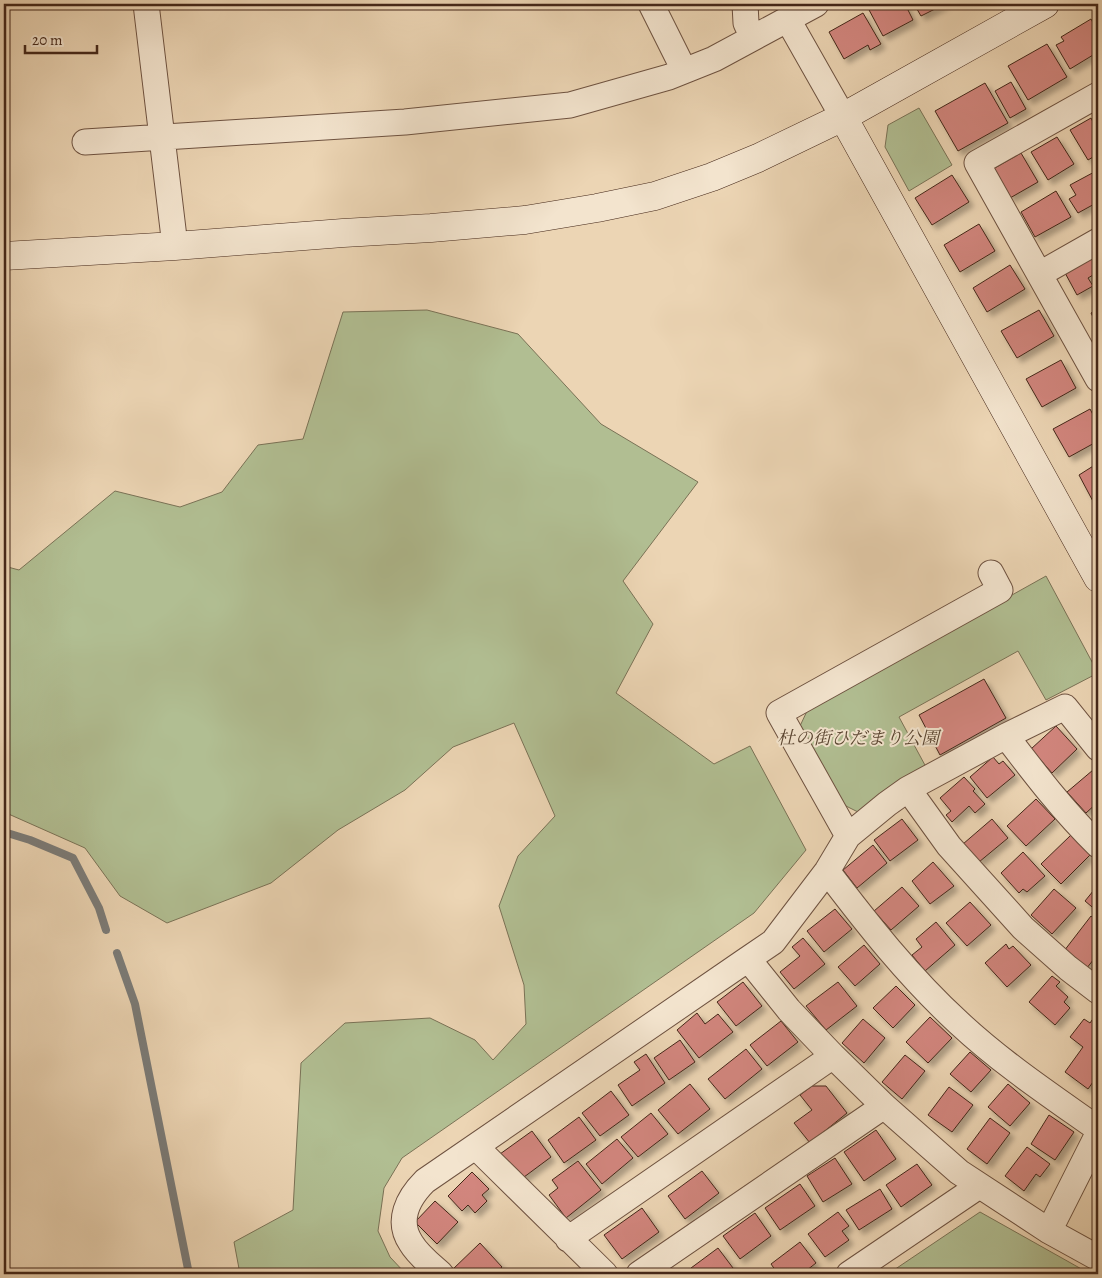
<svg xmlns="http://www.w3.org/2000/svg" width="1102" height="1278" font-family="Alegreya,'Noto Serif JP',serif">
  <style>
    .green { fill: #b1be92; stroke: #7a7256 }
    .lines { fill: none; stroke-linecap: round; stroke-linejoin: round }
    .stream { stroke: #7b7c79; stroke-width: 8 }
    .building { fill: #d2867e; stroke: #442719; filter: url(#shadow) }
    .street-casing { stroke: #6e5240; stroke-width: 27 }
    .secondary-casing { stroke: #442719; stroke-width: 29 }
    .street { stroke: #f3e4ce; stroke-width: 25 }
    .secondary { stroke: #f3e4ce; stroke-width: 28 }
    .labels { text-anchor: middle; dominant-baseline: central; stroke-width: 4; stroke-linejoin: round; paint-order: stroke }
    .park-label { font-size: 18px; font-style: italic; fill: #5a4531; stroke: #f3e4ce }
  </style>
  <defs>
    <filter id="shadow"><feDropShadow dx="4.5" dy="4.5" stdDeviation="2.5" flood-color="#0004"/></filter>
  </defs>
  <rect width="100%" height="100%" fill="#ecd5b4"/>
  <filter id="stains"><feTurbulence type="fractalNoise" baseFrequency=".004" numOctaves="4"/><feColorMatrix values="0 0 0 0 .2 0 0 0 0 .09 0 0 0 0 .02 0 0 0 .5 -.17"/></filter>
  <radialGradient id="worn" r=".72"><stop offset=".6" stop-color="#630" stop-opacity="0"/><stop offset="1" stop-color="#630" stop-opacity=".3"/></radialGradient>
  <path class="green" d="M 919,108 L 952,165 L 909,191 L 885,147 L 888,125 Z
    M 427,310 L 518,334 L 601,424 L 698,482 L 623,581 L 653,624 L 616,693 L 714,764 L 750,746 L 806,850 L 754,913 L 402,1158 L 384,1188 L 378,1231 L 390,1257 L 406,1274 L 240,1274 L 234,1242 L 293,1210 L 301,1063 L 345,1023 L 430,1018 L 475,1040 L 493,1060 L 526,1024 L 524,985 L 499,906 L 518,856 L 555,816 L 514,723 L 453,747 L 405,790 L 338,830 L 271,883 L 167,923 L 120,896 L 85,848 L 4,812 L 4,566 L 19,570 L 115,491 L 180,507 L 222,492 L 258,445 L 303,439 L 343,312 Z
    M 1046,576 L 1098,673 L 1046,700 L 1018,651 L 899,717 L 926,767 L 867,808 L 858,812 L 844,805 L 800,726 L 808,709 Z
    M 980,1212 L 1085,1271 L 1084,1274 L 888,1274 Z"/>
  <g class="lines">
    <path class="stream" d="M 4,832 L 30,840 L 73,858 L 99,908 L 106,930
      M 117,953 L 135,1004 L 189,1274"/>
  </g>
  <path class="building" d="M 876,4 L 905,4 L 913,20 L 883,36 L 868,8 Z
    M 914,4 L 945,4 L 921,16 Z
    M 863,13 L 881,44 L 870,50 L 868,45 L 844,59 L 829,32 Z
    M 1091,19 L 1098,32 L 1098,52 L 1070,69 L 1056,45 L 1064,41 L 1061,37 Z
    M 1047,44 L 1067,77 L 1028,100 L 1008,66 Z
    M 1011,82 L 1026,109 L 1010,118 L 995,91 Z
    M 985,83 L 1008,123 L 958,151 L 935,111 Z
    M 1091,118 L 1095,126 L 1098,124 L 1098,154 L 1088,160 L 1070,130 Z
    M 1057,137 L 1074,164 L 1048,180 L 1031,152 Z
    M 1021,153 L 1038,182 L 1010,198 L 993,169 Z
    M 1098,170 L 1098,202 L 1078,213 L 1069,199 L 1076,195 L 1070,185 Z
    M 952,175 L 969,202 L 932,225 L 915,198 Z
    M 1056,191 L 1071,217 L 1035,237 L 1021,212 Z
    M 979,224 L 995,251 L 960,272 L 944,245 Z
    M 1098,255 L 1098,272 L 1088,278 L 1093,286 L 1077,295 L 1064,271 Z
    M 1010,265 L 1025,289 L 987,312 L 973,288 Z
    M 1098,309 L 1098,327 L 1091,313 Z
    M 1039,310 L 1054,336 L 1017,358 L 1001,331 Z
    M 1061,360 L 1076,388 L 1042,407 L 1026,379 Z
    M 1090,409 L 1098,424 L 1098,441 L 1069,457 L 1053,429 Z
    M 1098,463 L 1098,505 L 1096,507 L 1079,475 Z
    M 984,679 L 1006,718 L 940,755 L 919,715 Z
    M 1098,715 L 1098,726 L 1093,719 Z
    M 1056,726 L 1077,749 L 1052,773 L 1031,749 Z
    M 993,757 L 999,764 L 1003,761 L 1015,775 L 987,798 L 970,777 Z
    M 1093,770 L 1098,776 L 1098,802 L 1086,813 L 1067,792 Z
    M 964,777 L 975,789 L 973,791 L 985,804 L 975,813 L 969,806 L 952,822 L 946,815 L 951,811 L 940,798 Z
    M 1036,799 L 1055,819 L 1026,846 L 1007,826 Z
    M 902,819 L 918,840 L 890,861 L 874,840 Z
    M 992,819 L 1008,838 L 979,862 L 963,844 Z
    M 1071,835 L 1090,855 L 1061,884 L 1041,864 Z
    M 873,845 L 887,863 L 857,888 L 843,870 Z
    M 1023,852 L 1045,876 L 1027,892 L 1023,889 L 1019,893 L 1001,873 Z
    M 933,862 L 954,886 L 930,904 L 912,881 Z
    M 1098,885 L 1098,912 L 1085,901 Z
    M 902,887 L 919,906 L 891,930 L 874,911 Z
    M 1054,889 L 1076,908 L 1052,934 L 1031,915 Z
    M 970,902 L 991,925 L 967,946 L 946,923 Z
    M 835,909 L 852,929 L 824,952 L 807,931 Z
    M 1091,916 L 1098,922 L 1098,954 L 1086,969 L 1064,951 Z
    M 936,922 L 955,945 L 925,971 L 912,955 L 922,947 L 916,939 Z
    M 803,938 L 825,964 L 794,989 L 780,972 L 800,956 L 792,947 Z
    M 1006,944 L 1009,949 L 1013,946 L 1031,965 L 1007,987 L 985,963 Z
    M 864,945 L 880,964 L 855,986 L 838,967 Z
    M 1052,976 L 1060,982 L 1056,986 L 1068,997 L 1064,1002 L 1070,1008 L 1055,1025 L 1029,1002 Z
    M 743,982 L 762,1006 L 736,1026 L 717,1002 Z
    M 838,982 L 857,1006 L 826,1030 L 806,1006 Z
    M 896,986 L 915,1005 L 893,1028 L 873,1008 Z
    M 697,1013 L 705,1024 L 718,1014 L 733,1032 L 699,1058 L 677,1030 Z
    M 1097,1013 L 1098,1075 L 1088,1089 L 1065,1072 L 1083,1047 L 1070,1037 L 1084,1019 L 1090,1023 Z
    M 930,1017 L 952,1038 L 928,1063 L 906,1042 Z
    M 863,1019 L 885,1038 L 864,1063 L 842,1043 Z
    M 781,1021 L 798,1042 L 767,1066 L 750,1045 Z
    M 680,1040 L 695,1062 L 669,1080 L 654,1058 Z
    M 746,1049 L 762,1069 L 725,1099 L 708,1079 Z
    M 970,1052 L 991,1070 L 971,1092 L 950,1074 Z
    M 646,1054 L 665,1083 L 632,1106 L 618,1085 L 640,1070 L 634,1062 Z
    M 905,1055 L 925,1071 L 902,1099 L 882,1082 Z
    M 690,1084 L 710,1109 L 678,1134 L 658,1110 Z
    M 1008,1084 L 1030,1103 L 1010,1126 L 988,1107 Z
    M 812,1086 L 826,1086 L 847,1113 L 810,1143 L 794,1123 L 812,1110 L 800,1095 Z
    M 949,1087 L 973,1105 L 952,1132 L 928,1115 Z
    M 611,1091 L 629,1115 L 600,1136 L 582,1113 Z
    M 651,1113 L 668,1134 L 638,1157 L 621,1137 Z
    M 1049,1115 L 1074,1132 L 1055,1160 L 1031,1144 Z
    M 579,1117 L 596,1140 L 564,1163 L 548,1140 Z
    M 990,1118 L 1010,1133 L 987,1164 L 967,1149 Z
    M 876,1130 L 896,1159 L 864,1181 L 844,1152 Z
    M 532,1131 L 551,1157 L 520,1180 L 500,1154 Z
    M 617,1139 L 633,1158 L 602,1184 L 586,1164 Z
    M 1027,1147 L 1050,1164 L 1040,1177 L 1036,1174 L 1024,1191 L 1005,1176 Z
    M 835,1158 L 852,1184 L 823,1202 L 807,1176 Z
    M 578,1161 L 601,1190 L 566,1218 L 549,1195 L 558,1188 L 552,1180 Z
    M 917,1164 L 932,1185 L 901,1207 L 886,1185 Z
    M 702,1171 L 719,1193 L 685,1219 L 668,1196 Z
    M 472,1172 L 489,1189 L 482,1195 L 487,1201 L 475,1213 L 468,1205 L 462,1211 L 448,1196 Z
    M 800,1184 L 815,1206 L 780,1230 L 765,1208 Z
    M 880,1189 L 892,1209 L 859,1230 L 846,1210 Z
    M 435,1201 L 458,1222 L 437,1244 L 415,1222 Z
    M 642,1208 L 659,1232 L 622,1259 L 604,1235 Z
    M 838,1212 L 849,1226 L 842,1231 L 849,1240 L 825,1257 L 808,1234 Z
    M 755,1213 L 771,1236 L 740,1259 L 723,1236 Z
    M 800,1242 L 816,1263 L 802,1274 L 778,1274 L 771,1264 Z
    M 480,1243 L 502,1267 L 494,1274 L 483,1274 L 479,1270 L 475,1274 L 454,1274 L 451,1271 Z
    M 718,1248 L 736,1272 L 733,1274 L 695,1274 L 691,1268 Z"/>
  <g class="lines">
    <defs>
      <path id="street" d="M 146,4 L 175,246
        M 651,4 L 684,70
        M 745,4 L 746,23 L 753,38
        M 788,20 L 843,117
        M 1098,95 L 977,163 L 1098,379
        M 85,142 L 405,122 L 570,105 L 669,77 L 714,59 L 816,4
        M 1040,274 L 1098,241
        M 1006,736 C 1035,774 1064,812 1098,845
        M 1098,748 L 1065,707 L 1006,736 L 908,789 L 887,804 L 848,836 L 827,871 L 773,942 L 748,959 L 789,1010 L 833,1056 L 884,1106 L 959,1172 L 1049,1231 L 1098,1258
        M 908,789 L 949,846 L 1023,928 L 1068,968 L 1098,991
        M 848,836 L 779,713 L 1000,590 L 991,573
        M 827,871 C 868,925 909,977 959,1023 C 1002,1063 1050,1095 1098,1129
        M 476,1147 L 605,1274
        M 1049,1231 L 1098,1134
        M 568,1239 L 833,1056
        M 441,1274 C 431,1265 418,1255 411,1243 C 396,1221 408,1198 425,1181 L 748,959
        M 639,1274 L 884,1106
        M 849,1274 L 979,1186"/>
      <path id="secondary" d="M 1045,4 L 843,117 L 1098,578
        M 4,256 L 175,246 L 343,233 L 431,228 L 525,220 L 597,208 L 655,196 L 712,177 L 758,158 L 843,117"/>
    </defs>
    <use href="#street" class="street-casing"/>
    <use href="#secondary" class="secondary-casing"/>
    <use href="#street" class="street"/>
    <use href="#secondary" class="secondary"/>
  </g>
  <g class="labels">
    <g class="park-label">
      <text x="858" y="738">杜の街ひだまり公園</text>
    </g>
  </g>
  <rect width="1102" height="1278" fill="none" stroke="#ecd5b4" stroke-width="20"/>
  <rect x="5" y="5" width="1092" height="1268" fill="none" stroke="#442719" stroke-width="2.5"/>
  <rect x="10" y="10" width="1082" height="1258" fill="none" stroke="#442719"/>
  <path d="M25 45v8h72v-8" fill="none" stroke="#442719" stroke-width="2.5"/>
  <text x="32" y="45" font-size="15" fill="#442719" stroke="#f3e4ce" stroke-width="4" paint-order="stroke">20 m</text>
  <rect width="100%" height="100%" filter="url(#stains)"/>
  <rect width="100%" height="100%" fill="url(#worn)"/>
</svg>
